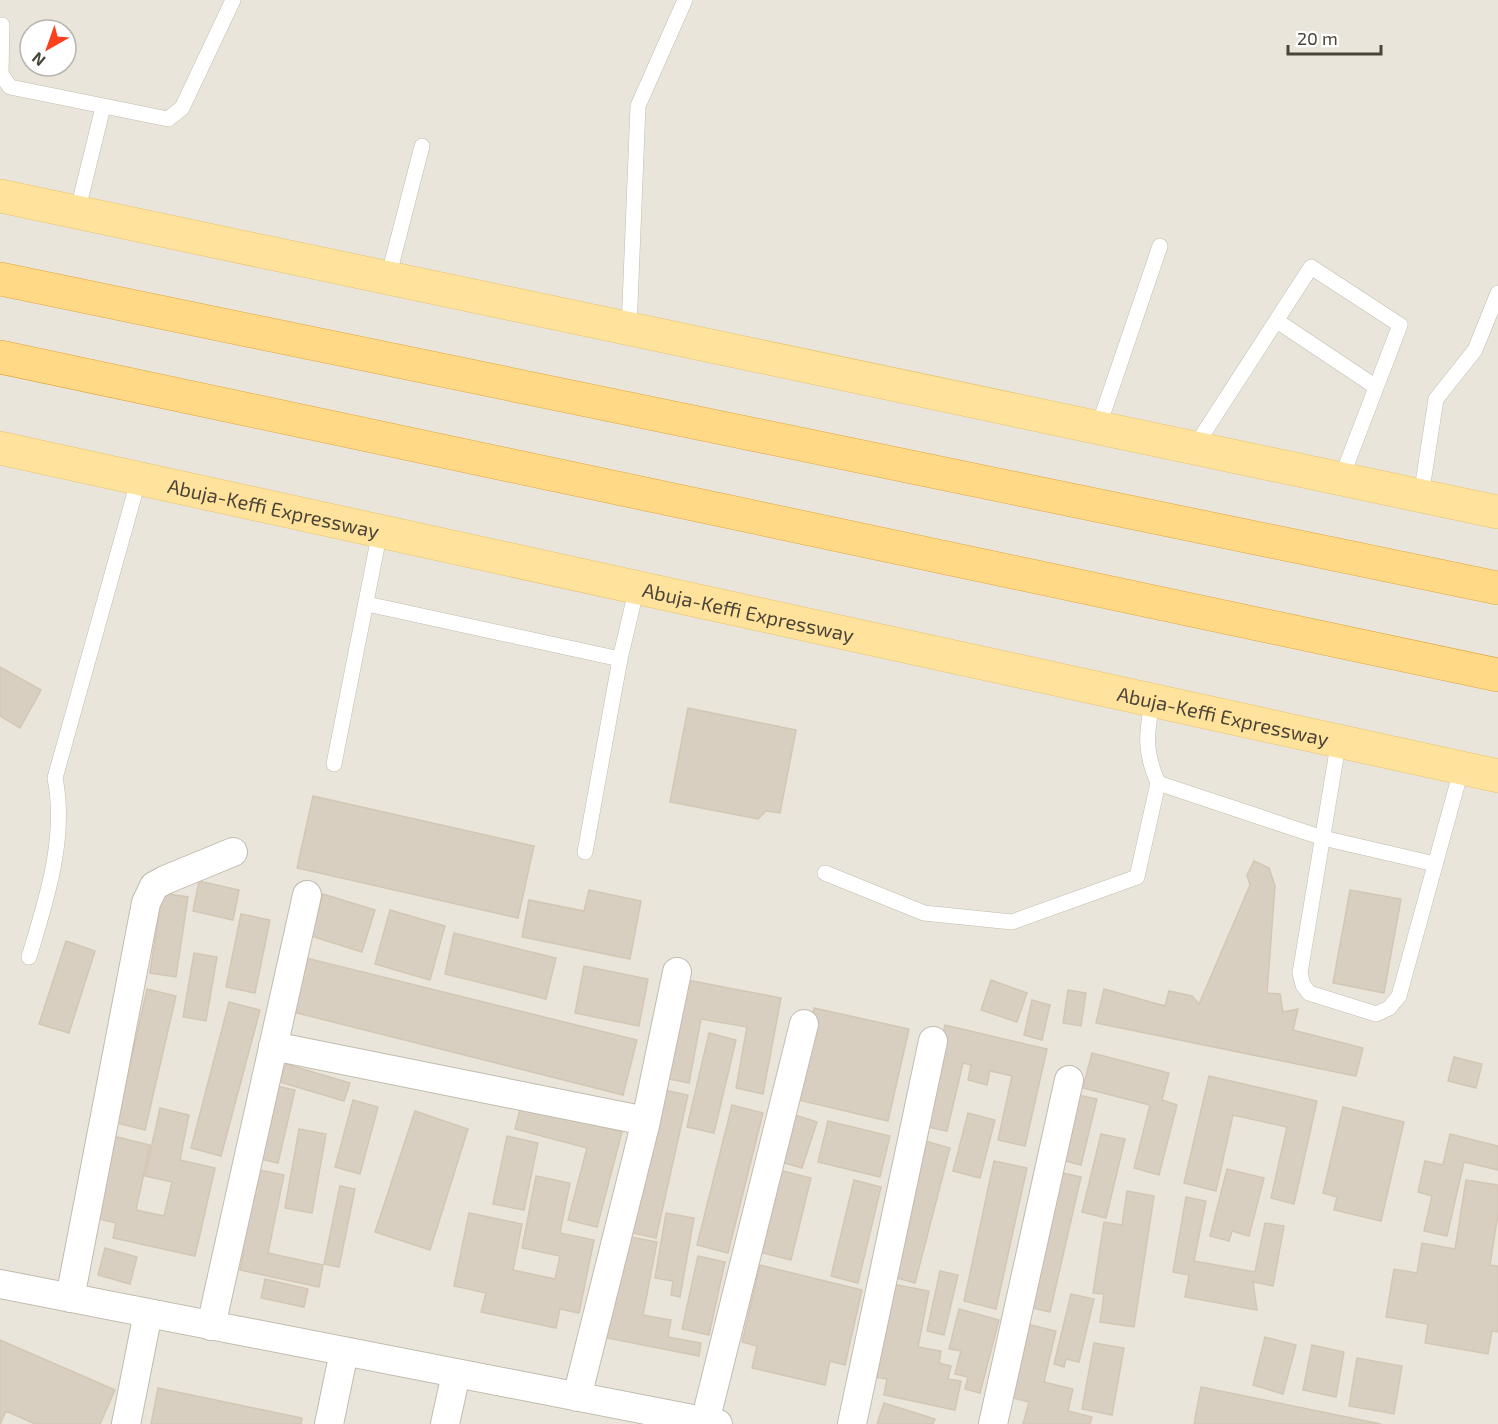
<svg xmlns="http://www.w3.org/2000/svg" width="1498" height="1424" font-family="'Exo 2',sans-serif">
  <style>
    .residential { fill: #eae5da; fill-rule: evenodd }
    .building { fill: #d8cfc1; stroke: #d3c7b4; stroke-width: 1.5 }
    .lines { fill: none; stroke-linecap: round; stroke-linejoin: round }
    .service-casing { stroke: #c2bbae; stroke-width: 16 }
    .minor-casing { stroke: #c2bbae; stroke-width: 30 }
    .primary-casing { stroke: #e6c16a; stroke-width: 34 }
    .trunk-casing { stroke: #e0a43c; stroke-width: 34 }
    .service { stroke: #fff; stroke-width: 15 }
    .minor { stroke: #fff; stroke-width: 28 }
    .primary { stroke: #ffe39c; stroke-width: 33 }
    .trunk { stroke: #ffd985; stroke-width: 33 }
    .labels { text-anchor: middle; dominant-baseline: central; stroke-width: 6; stroke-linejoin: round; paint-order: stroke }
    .street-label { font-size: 20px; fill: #4b4439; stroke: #fff }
  </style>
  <rect width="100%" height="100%" fill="#f6f3ec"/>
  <path class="residential" d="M 0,0 L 1498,0 L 1498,1424 L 0,1424 ZM 30,30 L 66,30 L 66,66 L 30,66 Z"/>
  <path class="building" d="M 0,667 L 41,690 L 20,728 L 0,716 Z
    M 688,708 L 796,730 L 780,813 L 766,811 L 758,819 L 670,802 Z
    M 313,796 L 534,846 L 518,918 L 297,868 Z
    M 1254,861 L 1269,868 L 1275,886 L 1267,993 L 1280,994 L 1283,1012 L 1298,1009 L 1293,1030 L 1363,1048 L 1356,1076 L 1096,1023 L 1104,989 L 1165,1006 L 1169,991 L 1192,996 L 1199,1004 L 1250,885 L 1247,875 Z
    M 199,881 L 239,890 L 233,920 L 193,911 Z
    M 589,890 L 641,901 L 630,959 L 522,937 L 529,900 L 584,911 Z
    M 1350,890 L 1401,899 L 1384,993 L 1333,983 Z
    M 162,893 L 188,897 L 176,977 L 150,973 Z
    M 323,894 L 375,910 L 362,952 L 311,936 Z
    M 390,910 L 445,926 L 430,980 L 375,964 Z
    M 241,914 L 270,920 L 255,993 L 226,987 Z
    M 454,933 L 556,958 L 546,999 L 445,974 Z
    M 66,941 L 95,951 L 69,1033 L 39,1024 Z
    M 194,953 L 217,957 L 206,1021 L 183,1017 Z
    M 306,958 L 637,1040 L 623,1095 L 293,1012 Z
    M 584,966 L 648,979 L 639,1026 L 575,1013 Z
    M 682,979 L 781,998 L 763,1094 L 736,1088 L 747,1027 L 701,1019 L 689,1083 L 664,1078 Z
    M 991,980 L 1027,993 L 1017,1022 L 981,1010 Z
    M 147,989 L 176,996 L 145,1130 L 117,1123 Z
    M 1068,990 L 1086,993 L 1081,1026 L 1063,1023 Z
    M 1032,1000 L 1050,1005 L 1042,1040 L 1024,1035 Z
    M 229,1002 L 260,1010 L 221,1156 L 191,1148 Z
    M 814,1008 L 909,1029 L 888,1121 L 794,1099 Z
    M 945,1025 L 1047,1049 L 1025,1146 L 998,1140 L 1012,1076 L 990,1071 L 987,1085 L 968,1080 L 971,1065 L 963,1063 L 947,1131 L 922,1126 Z
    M 709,1033 L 736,1040 L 714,1133 L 687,1127 Z
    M 1092,1053 L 1169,1073 L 1162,1100 L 1177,1105 L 1159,1175 L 1134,1168 L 1150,1105 L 1083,1088 Z
    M 1454,1057 L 1482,1064 L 1476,1088 L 1448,1081 Z
    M 286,1064 L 350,1083 L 344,1101 L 280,1082 Z
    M 1209,1076 L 1317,1101 L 1294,1204 L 1271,1198 L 1287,1127 L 1233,1115 L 1216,1191 L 1184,1183 Z
    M 272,1085 L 295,1090 L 278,1163 L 256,1158 Z
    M 660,1089 L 688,1095 L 656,1238 L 628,1232 Z
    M 1073,1094 L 1097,1099 L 1081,1165 L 1058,1159 Z
    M 353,1100 L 378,1107 L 360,1174 L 335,1167 Z
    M 521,1105 L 622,1132 L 597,1227 L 568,1220 L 587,1148 L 515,1129 Z
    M 732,1105 L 763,1113 L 728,1253 L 697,1245 Z
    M 1343,1107 L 1404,1122 L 1381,1221 L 1334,1210 L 1337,1197 L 1323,1193 Z
    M 160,1108 L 189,1115 L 180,1160 L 215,1168 L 195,1256 L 113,1238 L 116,1223 L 95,1218 L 113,1136 L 150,1145 L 136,1210 L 164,1216 L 172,1182 L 145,1176 Z
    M 415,1111 L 468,1129 L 430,1250 L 375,1232 Z
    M 968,1113 L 995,1120 L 980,1178 L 953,1171 Z
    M 792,1114 L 817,1122 L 802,1168 L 778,1161 Z
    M 828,1121 L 890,1136 L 880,1177 L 818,1162 Z
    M 299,1129 L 326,1134 L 312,1213 L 285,1208 Z
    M 1101,1134 L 1125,1139 L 1106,1218 L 1082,1212 Z
    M 1450,1134 L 1498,1146 L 1498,1170 L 1464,1162 L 1447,1236 L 1424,1231 L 1432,1196 L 1418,1192 L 1425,1161 L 1443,1165 Z
    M 507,1136 L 538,1143 L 524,1210 L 493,1204 Z
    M 925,1141 L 950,1148 L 915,1283 L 890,1276 Z
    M 994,1161 L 1027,1168 L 996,1309 L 964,1301 Z
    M 250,1168 L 284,1175 L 268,1253 L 323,1265 L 319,1287 L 240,1270 L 244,1250 L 234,1248 Z
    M 1227,1169 L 1264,1178 L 1249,1236 L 1232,1231 L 1229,1241 L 1210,1236 Z
    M 779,1170 L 811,1178 L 791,1260 L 759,1252 Z
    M 1059,1172 L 1081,1177 L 1050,1312 L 1028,1307 Z
    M 536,1176 L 570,1183 L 560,1233 L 594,1240 L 579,1313 L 560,1309 L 556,1328 L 481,1312 L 486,1293 L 454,1286 L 469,1213 L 522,1224 L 513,1270 L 555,1279 L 560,1256 L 522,1248 Z
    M 854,1180 L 881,1187 L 858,1283 L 831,1276 Z
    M 1466,1180 L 1498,1185 L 1498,1214 L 1490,1265 L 1498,1266 L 1498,1332 L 1492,1331 L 1488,1354 L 1425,1343 L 1428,1324 L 1386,1317 L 1394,1269 L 1417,1273 L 1422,1243 L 1455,1249 Z
    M 340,1186 L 355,1189 L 339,1267 L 324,1264 Z
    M 1127,1191 L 1154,1196 L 1134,1327 L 1100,1322 L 1104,1294 L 1093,1293 L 1104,1222 L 1122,1225 Z
    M 1186,1197 L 1206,1201 L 1194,1261 L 1255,1272 L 1265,1223 L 1284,1226 L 1273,1286 L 1253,1282 L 1257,1310 L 1185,1297 L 1189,1275 L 1173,1272 Z
    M 666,1213 L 694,1218 L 680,1297 L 671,1295 L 673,1281 L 655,1278 Z
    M 626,1236 L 657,1242 L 643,1315 L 671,1320 L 668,1337 L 701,1343 L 699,1356 L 607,1338 Z
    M 105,1248 L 137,1257 L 130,1284 L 98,1275 Z
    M 698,1256 L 725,1262 L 709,1335 L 682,1329 Z
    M 760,1265 L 862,1290 L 845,1365 L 830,1361 L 825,1385 L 752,1368 L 757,1346 L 742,1342 Z
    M 940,1271 L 958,1275 L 944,1335 L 927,1331 Z
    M 265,1279 L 308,1289 L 304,1307 L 261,1298 Z
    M 892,1284 L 929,1291 L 918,1347 L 941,1351 L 939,1363 L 951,1366 L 948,1379 L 961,1381 L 955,1410 L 884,1395 L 887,1379 L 874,1377 Z
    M 1071,1294 L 1094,1299 L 1079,1362 L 1066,1359 L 1064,1367 L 1054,1364 Z
    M 959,1309 L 999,1320 L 980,1393 L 965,1389 L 968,1377 L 955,1374 L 961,1351 L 949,1349 Z
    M 1027,1324 L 1056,1331 L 1044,1382 L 1073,1389 L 1068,1411 L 1092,1417 L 1090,1424 L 1023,1424 L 1029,1402 L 1009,1397 Z
    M 1265,1337 L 1296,1345 L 1283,1394 L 1253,1385 Z
    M 0,1340 L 115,1390 L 100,1424 L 35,1424 L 6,1411 L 0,1424 Z
    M 1094,1343 L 1124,1348 L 1112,1415 L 1082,1409 Z
    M 1312,1345 L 1344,1352 L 1336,1397 L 1303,1390 Z
    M 1357,1358 L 1402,1366 L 1394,1414 L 1349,1406 Z
    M 1201,1387 L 1381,1424 L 1194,1424 Z
    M 158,1388 L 302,1418 L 301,1424 L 151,1424 Z
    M 884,1403 L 935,1419 L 933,1424 L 877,1424 Z"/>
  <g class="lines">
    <defs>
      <path id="service" d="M 2,25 L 1,74 L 10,87 L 168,119 L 182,108 L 233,0
        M 77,213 L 103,107
        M 388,278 L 422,146
        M 1277,321 L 1376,387
        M 629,329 L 638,106 L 685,0
        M 1098,428 L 1160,246
        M 1194,448 L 1311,267 L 1400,325 L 1341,479
        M 1421,496 L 1436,399 L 1475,350 L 1498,293
        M 367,604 L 620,659
        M 1153,699 C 1146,733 1144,751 1158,783 L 1323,838 L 1435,864
        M 1339,739 L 1300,973 L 1303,985 L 1309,993 L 1376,1014 L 1389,1008 L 1399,996 L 1462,767
        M 334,764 L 380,531
        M 585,852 L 620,659 L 637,587
        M 825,873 L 924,913 L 1012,922 L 1137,877 L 1158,783
        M 29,957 C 46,901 67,838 55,778 L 139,478"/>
      <path id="minor" d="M 273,1046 L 646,1121
        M 0,1284 L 718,1424
        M 70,1298 L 146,903 L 154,886 L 165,880 L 233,852
        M 211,1326 L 307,895
        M 577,1397 L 646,1121 L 677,972
        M 705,1422 L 804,1024
        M 126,1424 L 148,1313
        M 329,1424 L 344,1352
        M 445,1424 L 456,1374
        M 852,1424 L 933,1041
        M 993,1424 L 1069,1080"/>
      <g id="primary">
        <path d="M 0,196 L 1498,512"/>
        <path id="s1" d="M 0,448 L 1498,776"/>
      </g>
      <path id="trunk" d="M 0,279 L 1498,588
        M 0,357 L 1498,675"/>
    </defs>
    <use href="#service" class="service-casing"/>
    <use href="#minor" class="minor-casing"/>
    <use href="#primary" class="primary-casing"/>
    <use href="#trunk" class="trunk-casing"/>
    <use href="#service" class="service"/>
    <use href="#minor" class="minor"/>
    <use href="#primary" class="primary"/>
    <use href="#trunk" class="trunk"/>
  </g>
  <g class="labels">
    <g class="street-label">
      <text stroke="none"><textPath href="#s1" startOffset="280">Abuja-Keffi Expressway</textPath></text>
      <text stroke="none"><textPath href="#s1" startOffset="766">Abuja-Keffi Expressway</textPath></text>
      <text stroke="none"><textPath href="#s1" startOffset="1252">Abuja-Keffi Expressway</textPath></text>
    </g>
  </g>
  <g transform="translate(48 48) rotate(220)"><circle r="28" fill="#ffffff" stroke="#b7b4b0" stroke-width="1.5"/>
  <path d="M0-4.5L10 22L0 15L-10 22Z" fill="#fc3f1d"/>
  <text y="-9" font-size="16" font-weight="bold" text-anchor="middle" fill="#4b4439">N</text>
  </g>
  <path d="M1288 45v9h93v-9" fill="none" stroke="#4b4439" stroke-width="3"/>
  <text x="1297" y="45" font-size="18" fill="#4b4439" stroke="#ffffff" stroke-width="4.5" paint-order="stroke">20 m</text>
</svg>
